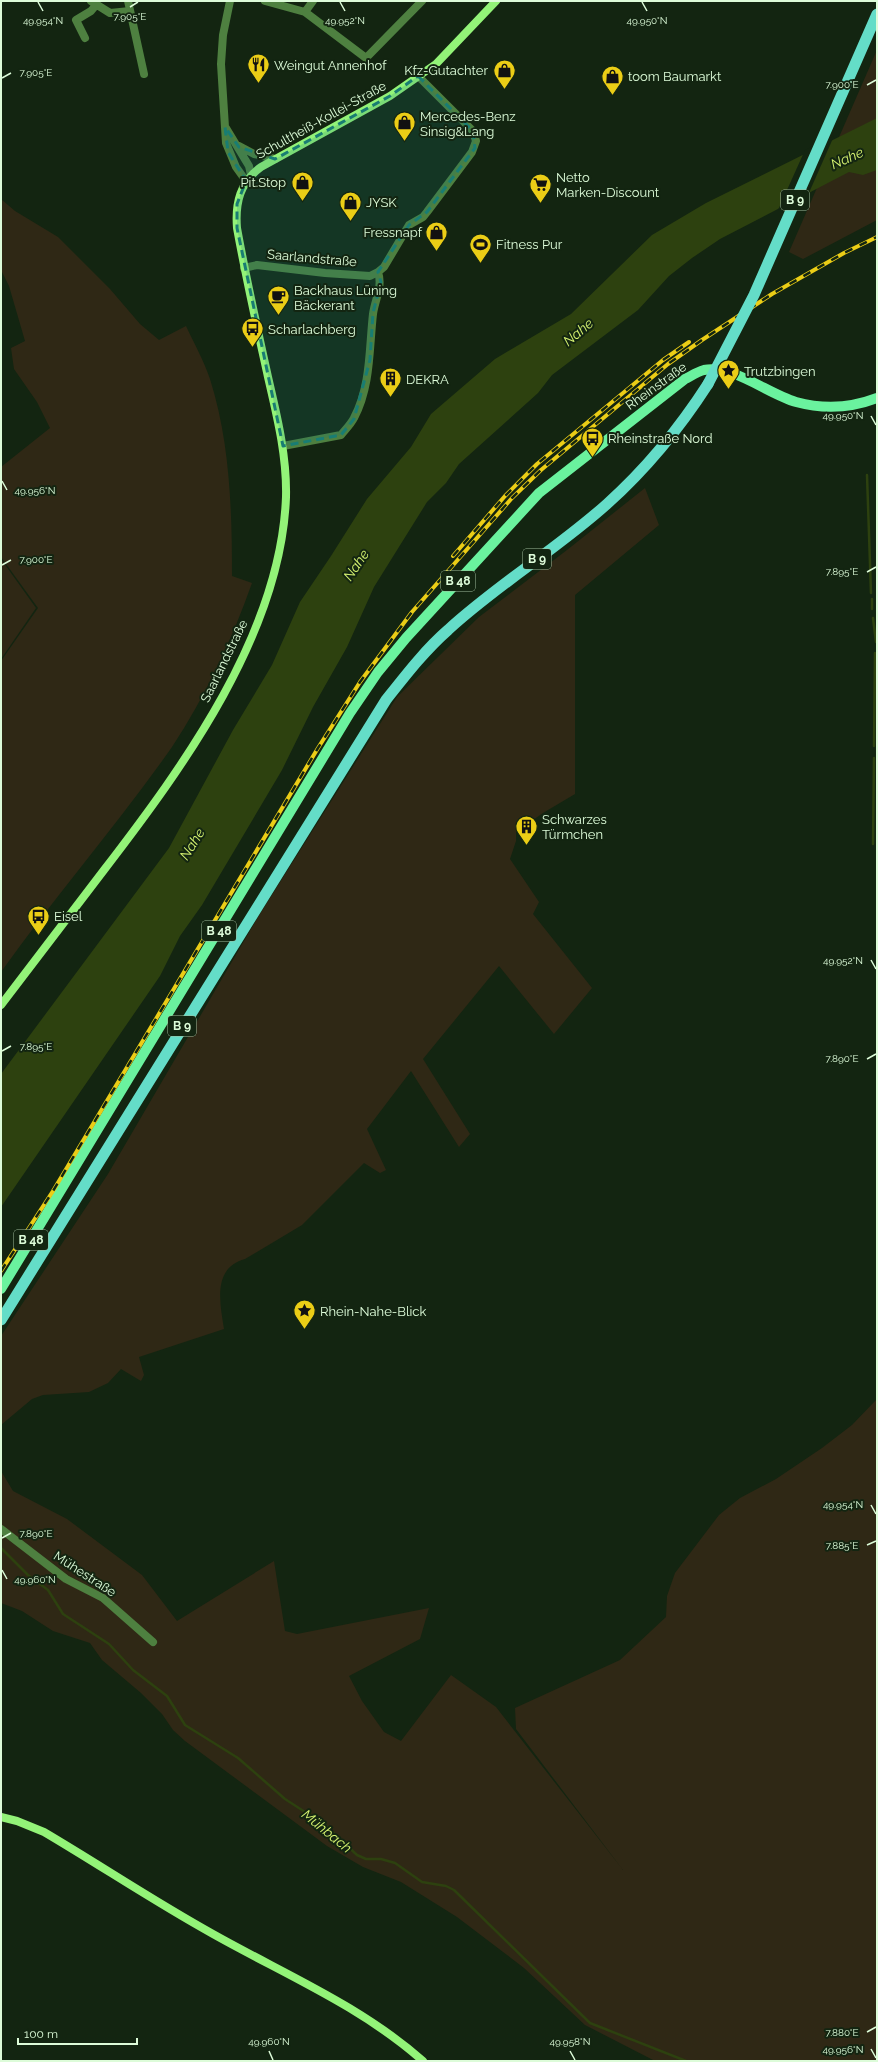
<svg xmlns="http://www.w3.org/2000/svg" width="878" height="2062" font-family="Raleway,sans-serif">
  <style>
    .green { fill: #2f2815 }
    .water { fill: #2d410f }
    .pier { fill: #132511 }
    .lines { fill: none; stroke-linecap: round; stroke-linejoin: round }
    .stream { stroke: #2d410f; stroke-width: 2.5 }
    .minor { stroke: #4e8040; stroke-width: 8 }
    .secondary { stroke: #93f378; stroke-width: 8 }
    .primary { stroke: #6af29e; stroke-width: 10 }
    .trunk { stroke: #64ddc8; stroke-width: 11 }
    .rail-casing { stroke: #ebcd16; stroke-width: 4 }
    .rail { stroke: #132511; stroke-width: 2.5; stroke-dasharray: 8; stroke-linecap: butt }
    .trunk-bridge { stroke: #64ddc8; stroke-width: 11 }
    .marked { fill: #197d73; fill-opacity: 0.2; stroke: #197d73; stroke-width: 3; stroke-dasharray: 8 5; stroke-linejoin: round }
    .ticks { fill: none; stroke: #ddfcd9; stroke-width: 1.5 }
    .labels { text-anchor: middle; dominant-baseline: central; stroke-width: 4; stroke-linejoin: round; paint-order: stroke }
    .shield { fill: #132511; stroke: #a0bc9d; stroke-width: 1 }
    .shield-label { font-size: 12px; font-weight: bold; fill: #ddfcd9 }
    .poi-label { font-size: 13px; fill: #ddfcd9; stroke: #132511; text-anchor: start }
    .street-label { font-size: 13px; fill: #ddfcd9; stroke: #132511 }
    .water-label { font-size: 14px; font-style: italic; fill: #d6f370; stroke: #132511 }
    .ticks-label { font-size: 10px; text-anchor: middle; fill: #ddfcd9; stroke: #132511; stroke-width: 4; stroke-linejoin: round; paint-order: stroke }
  </style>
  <rect width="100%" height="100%" fill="#132511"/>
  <path class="green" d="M 877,50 L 877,220 L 803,259 L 789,252 Z
    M 1,199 L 15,211 L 58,237 L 110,289 L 140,324 L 159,340 L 186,326 C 194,343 204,361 210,379 C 230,442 232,510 232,576 L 252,583 C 232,640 205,697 172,747 C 118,824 56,895 1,972 L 1,661 L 38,608 L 1,557 L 1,467 L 50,428 L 37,402 L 14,369 L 11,348 L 25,341 L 9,286 L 1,270 Z
    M 645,488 L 659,525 L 575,595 L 575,794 L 543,813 L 516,832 L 516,841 L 510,859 L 539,902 L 533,914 L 592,988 L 554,1034 L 499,966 L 423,1059 L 470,1134 L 459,1147 L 411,1071 L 367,1129 L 386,1170 L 380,1173 L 364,1163 L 302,1225 L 245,1259 C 212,1268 220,1303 224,1329 L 139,1357 L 144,1375 L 141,1381 L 121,1369 L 108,1383 L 89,1392 L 43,1395 L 32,1399 L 1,1425 L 1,1336 L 108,1174 L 258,917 L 397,697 L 479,617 L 567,550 Z
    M 1,559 L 36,608 L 1,659 Z
    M 877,1399 L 877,2061 L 655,2061 L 585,2025 L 524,1968 L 457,1917 L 401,1882 L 363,1867 L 327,1846 L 185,1741 L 173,1730 L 162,1714 L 141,1693 L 102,1660 L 90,1643 L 53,1631 L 22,1611 L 1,1603 L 1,1471 L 13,1491 L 67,1519 L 142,1575 L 177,1621 L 274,1561 L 285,1631 L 297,1634 L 429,1608 L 420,1639 L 349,1676 L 362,1701 L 384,1732 L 401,1741 L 451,1675 L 496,1707 L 623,1870 L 516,1729 L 515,1708 L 620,1660 L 666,1617 L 667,1596 L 675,1573 L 719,1515 L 740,1498 L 776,1479 L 822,1448 L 852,1425 Z"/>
  <path class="water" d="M 877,118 L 877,170 L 863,175 L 849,172 L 720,239 L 692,258 L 669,276 L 638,310 L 552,375 L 538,393 L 459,464 L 446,483 L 427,502 L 374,587 L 347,647 L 313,707 L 282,770 L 202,905 L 180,936 L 160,976 L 1,1207 L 1,1074 L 169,848 L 233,730 L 272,665 L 300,602 L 331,556 L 367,499 L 411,447 L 431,414 L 495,359 L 571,314 L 652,235 L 706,203 Z"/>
  <path class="pier" d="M 834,136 L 808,195 L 778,210 L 805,150 Z"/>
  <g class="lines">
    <path class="stream" d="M 867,475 L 871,593
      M 872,599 L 872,609
      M 873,618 L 876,642
      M 874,746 L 875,653
      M 873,844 L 874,758
      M 1,1548 L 28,1575 L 48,1590 L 63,1614 L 109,1644 L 133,1670 L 167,1696 L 185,1725 L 238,1758 L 285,1799 L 325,1825 L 357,1855 L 366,1859 L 381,1859 L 395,1863 L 422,1882 L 446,1886 L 454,1890 L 590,2023 L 686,2061"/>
    <path class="minor" d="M 91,1 L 110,13 L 130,11
      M 128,1 L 144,74
      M 230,1 L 223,35 L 221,64 L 226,143 L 236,167 L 246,181
      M 265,1 L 305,12 L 366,58 L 422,1
      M 305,12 L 313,1
      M 85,38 L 76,20 L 91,11 L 96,5
      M 226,128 L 249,166 L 251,175
      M 239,146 L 254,154 L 275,159
      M 244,268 L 257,265 L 325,273 L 370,276 L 378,272 L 384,267 L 409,225 L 423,217 L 427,212 L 472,152 L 476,141 L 473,131 L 418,76
      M 283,446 L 341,435 C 345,430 351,424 354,418 C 371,386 369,349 373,314 C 375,299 383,287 378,272
      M 1,1529 L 66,1579 L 103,1598 L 153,1642"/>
    <path class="secondary" d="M 1,1005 C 35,960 70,915 104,870 C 184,766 281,633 286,497 C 287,456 277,416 268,377 C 257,327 246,278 237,228 C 235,203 240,182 261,167 L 390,96 L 436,64 L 496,1
      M 1,1817 L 17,1821 L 44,1832 C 100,1865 155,1902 213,1934 C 284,1974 361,2006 423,2061"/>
    <path class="primary" d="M 1,1289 L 350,713 L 378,672 L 406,638 L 539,493 L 685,379 C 691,376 697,372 704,370 C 732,364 768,394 796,402 C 822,409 851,408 877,398"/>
    <path class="trunk" d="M 1,1320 L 386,700 C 405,676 425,650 448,630 C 498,584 557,549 607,504 C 646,469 679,429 708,384"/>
    <defs>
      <path id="rail" d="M 453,556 L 505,496 L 537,464 L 663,360 L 689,342
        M 1,1271 L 53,1191 L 318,748 L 360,682 L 412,612 L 512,498 L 541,470 L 668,364 L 702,340 L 772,294 L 844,253 L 877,237"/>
    </defs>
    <use href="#rail" class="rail-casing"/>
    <use href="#rail" class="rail"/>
    <path class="trunk-bridge" d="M 708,384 L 754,295 L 877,14"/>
  </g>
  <path class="marked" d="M 418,76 L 473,131 L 475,148 L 427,212 L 409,225 L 378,272 L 381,282 L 373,313 L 370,360 L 354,419 L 341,435 L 283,446 L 237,228 L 237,204 L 246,181 L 228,152 L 225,127 L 239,147 L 275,159 L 390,96 Z"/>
  <path class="ticks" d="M 38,2 L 43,11M 340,2 L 345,11M 642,2 L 647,11M 130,7 L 138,2M 2,78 L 11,73M 867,85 L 876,80M 871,416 L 876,425M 2,481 L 7,490M 2,565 L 11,560M 867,572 L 876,567M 871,960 L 876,969M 2,1051 L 11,1046M 867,1059 L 876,1054M 871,1505 L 876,1514M 2,1538 L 11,1533M 867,1545 L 876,1541M 2,1570 L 7,1579M 867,2032 L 876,2027M 871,2049 L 876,2058M 269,2051 L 273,2060M 570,2051 L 575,2060"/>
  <defs>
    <symbol id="restaurant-pin" viewBox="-11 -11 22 30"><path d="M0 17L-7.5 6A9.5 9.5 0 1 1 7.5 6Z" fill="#ebcd16" stroke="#132511"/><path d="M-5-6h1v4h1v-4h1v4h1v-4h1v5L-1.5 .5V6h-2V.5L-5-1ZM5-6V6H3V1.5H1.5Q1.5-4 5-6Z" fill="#111"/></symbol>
    <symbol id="shop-pin" viewBox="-11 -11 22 30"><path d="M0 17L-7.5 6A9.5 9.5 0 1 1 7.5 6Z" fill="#ebcd16" stroke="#132511"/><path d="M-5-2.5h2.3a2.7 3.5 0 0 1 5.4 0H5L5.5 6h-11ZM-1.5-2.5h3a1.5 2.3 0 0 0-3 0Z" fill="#111"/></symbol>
    <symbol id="supermarket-pin" viewBox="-11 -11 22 30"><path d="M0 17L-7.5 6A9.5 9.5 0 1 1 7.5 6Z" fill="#ebcd16" stroke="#132511"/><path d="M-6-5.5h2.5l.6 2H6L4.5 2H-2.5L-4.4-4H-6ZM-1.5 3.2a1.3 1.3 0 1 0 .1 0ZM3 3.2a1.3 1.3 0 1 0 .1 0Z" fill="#111"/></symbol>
    <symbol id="stadium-pin" viewBox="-11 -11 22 30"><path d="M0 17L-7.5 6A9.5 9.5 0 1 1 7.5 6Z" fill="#ebcd16" stroke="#132511"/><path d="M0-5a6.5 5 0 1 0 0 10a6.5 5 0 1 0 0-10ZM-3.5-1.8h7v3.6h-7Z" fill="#111"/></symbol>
    <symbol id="cafe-pin" viewBox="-11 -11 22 30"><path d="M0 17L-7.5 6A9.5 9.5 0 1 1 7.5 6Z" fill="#ebcd16" stroke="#132511"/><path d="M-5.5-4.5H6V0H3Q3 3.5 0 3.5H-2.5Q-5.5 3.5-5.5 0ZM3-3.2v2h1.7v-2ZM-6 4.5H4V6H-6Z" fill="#111"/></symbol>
    <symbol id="bus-pin" viewBox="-11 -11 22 30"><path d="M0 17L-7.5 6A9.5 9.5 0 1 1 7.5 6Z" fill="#ebcd16" stroke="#132511"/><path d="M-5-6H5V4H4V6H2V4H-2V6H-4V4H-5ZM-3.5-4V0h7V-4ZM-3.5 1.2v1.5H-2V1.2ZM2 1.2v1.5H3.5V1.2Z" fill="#111"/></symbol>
    <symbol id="sight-pin" viewBox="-11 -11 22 30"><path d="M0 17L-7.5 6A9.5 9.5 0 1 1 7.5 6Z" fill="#ebcd16" stroke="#132511"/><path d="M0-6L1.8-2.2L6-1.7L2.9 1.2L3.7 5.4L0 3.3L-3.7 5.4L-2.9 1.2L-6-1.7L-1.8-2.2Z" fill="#111"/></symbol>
    <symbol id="building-pin" viewBox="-11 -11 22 30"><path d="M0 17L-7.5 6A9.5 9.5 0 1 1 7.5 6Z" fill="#ebcd16" stroke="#132511"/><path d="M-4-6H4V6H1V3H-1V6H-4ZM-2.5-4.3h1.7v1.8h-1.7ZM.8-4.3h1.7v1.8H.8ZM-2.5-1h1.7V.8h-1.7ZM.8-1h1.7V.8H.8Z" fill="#111"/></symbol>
  </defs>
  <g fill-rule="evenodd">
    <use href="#restaurant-pin" x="246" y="52" width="25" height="34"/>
    <use href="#shop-pin" x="492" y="58" width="25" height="34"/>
    <use href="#shop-pin" x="600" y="64" width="25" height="34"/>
    <use href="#shop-pin" x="392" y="110" width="25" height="34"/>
    <use href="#shop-pin" x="290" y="170" width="25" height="34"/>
    <use href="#supermarket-pin" x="528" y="172" width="25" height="34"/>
    <use href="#shop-pin" x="338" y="190" width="25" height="34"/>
    <use href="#shop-pin" x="424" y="220" width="25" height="34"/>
    <use href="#stadium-pin" x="468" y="232" width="25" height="34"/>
    <use href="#cafe-pin" x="266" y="284" width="25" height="34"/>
    <use href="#bus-pin" x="240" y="316" width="25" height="34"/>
    <use href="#sight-pin" x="716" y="358" width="25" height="34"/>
    <use href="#building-pin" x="378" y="366" width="25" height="34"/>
    <use href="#bus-pin" x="580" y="426" width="25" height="34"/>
    <use href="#building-pin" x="514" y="814" width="25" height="34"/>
    <use href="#bus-pin" x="26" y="904" width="25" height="34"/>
    <use href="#sight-pin" x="292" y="1298" width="25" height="34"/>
  </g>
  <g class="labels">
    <g class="shield">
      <rect x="781" y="190" width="28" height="20" rx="3"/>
      <rect x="523" y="549" width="28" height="20" rx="3"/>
      <rect x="441" y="571" width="34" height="20" rx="3"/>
      <rect x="202" y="921" width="34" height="20" rx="3"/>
      <rect x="168" y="1016" width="28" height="20" rx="3"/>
      <rect x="14" y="1230" width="34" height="20" rx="3"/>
    </g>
    <g class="shield-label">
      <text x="795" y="200">B 9</text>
      <text x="537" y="559">B 9</text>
      <text x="458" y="581">B 48</text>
      <text x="219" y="931">B 48</text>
      <text x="182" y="1026">B 9</text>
      <text x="31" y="1240">B 48</text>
    </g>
    <g class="poi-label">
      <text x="274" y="65">Weingut Annenhof</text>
      <text x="488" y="70" text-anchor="end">Kfz-Gutachter</text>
      <text x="628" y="76">toom Baumarkt</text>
      <text x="420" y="116">Mercedes-Benz<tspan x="420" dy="15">Sinsig&amp;Lang</tspan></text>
      <text x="556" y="177">Netto<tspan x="556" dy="15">Marken-Discount</tspan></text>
      <text x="286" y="182" text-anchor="end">Pit.Stop</text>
      <text x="366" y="202">JYSK</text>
      <text x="422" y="232" text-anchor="end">Fressnapf</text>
      <text x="496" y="244">Fitness Pur</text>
      <text x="294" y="290">Backhaus Lüning<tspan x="294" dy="15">Bäckerant</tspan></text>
      <text x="268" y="329">Scharlachberg</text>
      <text x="744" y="371">Trutzbingen</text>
      <text x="406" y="379">DEKRA</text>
      <text x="608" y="438">Rheinstraße Nord</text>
      <text x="542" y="819">Schwarzes<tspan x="542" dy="15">Türmchen</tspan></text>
      <text x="54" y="916">Eisel</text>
      <text x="320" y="1311">Rhein-Nahe-Blick</text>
    </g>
    <g class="street-label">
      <text transform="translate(321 120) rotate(-29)">Schultheiß-Kollei-Straße</text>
      <text transform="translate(312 258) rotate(5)">Saarlandstraße</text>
      <text transform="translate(656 386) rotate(-36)">Rheinstraße</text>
      <text transform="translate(224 661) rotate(-64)">Saarlandstraße</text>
      <text transform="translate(85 1574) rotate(33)">Mühestraße</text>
    </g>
    <g class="water-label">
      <text transform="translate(847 158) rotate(-24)">Nahe</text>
      <text transform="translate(578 332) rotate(-40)">Nahe</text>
      <text transform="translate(356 565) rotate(-56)">Nahe</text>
      <text transform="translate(192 844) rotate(-58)">Nahe</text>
      <text transform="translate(327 1831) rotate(39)">Mühbach</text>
    </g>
  </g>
  <g class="ticks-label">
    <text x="130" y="20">7.905°E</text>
    <text x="43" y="24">49.954°N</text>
    <text x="345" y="24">49.952°N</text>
    <text x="647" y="24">49.950°N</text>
    <text x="36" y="76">7.905°E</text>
    <text x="842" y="88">7.900°E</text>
    <text x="843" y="419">49.950°N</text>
    <text x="35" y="494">49.956°N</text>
    <text x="36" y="563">7.900°E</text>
    <text x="842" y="575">7.895°E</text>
    <text x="843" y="964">49.952°N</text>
    <text x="36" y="1050">7.895°E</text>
    <text x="842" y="1062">7.890°E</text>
    <text x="843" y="1508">49.954°N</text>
    <text x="36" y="1537">7.890°E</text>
    <text x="842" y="1549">7.885°E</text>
    <text x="35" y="1583">49.960°N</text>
    <text x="842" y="2036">7.880°E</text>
    <text x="269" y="2045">49.960°N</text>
    <text x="570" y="2045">49.958°N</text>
    <text x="843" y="2053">49.956°N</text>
  </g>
  <rect width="878" height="2062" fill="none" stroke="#ddfcd9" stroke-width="4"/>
  <path d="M18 2038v6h119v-6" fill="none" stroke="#ddfcd9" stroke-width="2"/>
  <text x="24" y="2038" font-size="12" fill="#ddfcd9" stroke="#132511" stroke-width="3" paint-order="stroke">100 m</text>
</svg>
